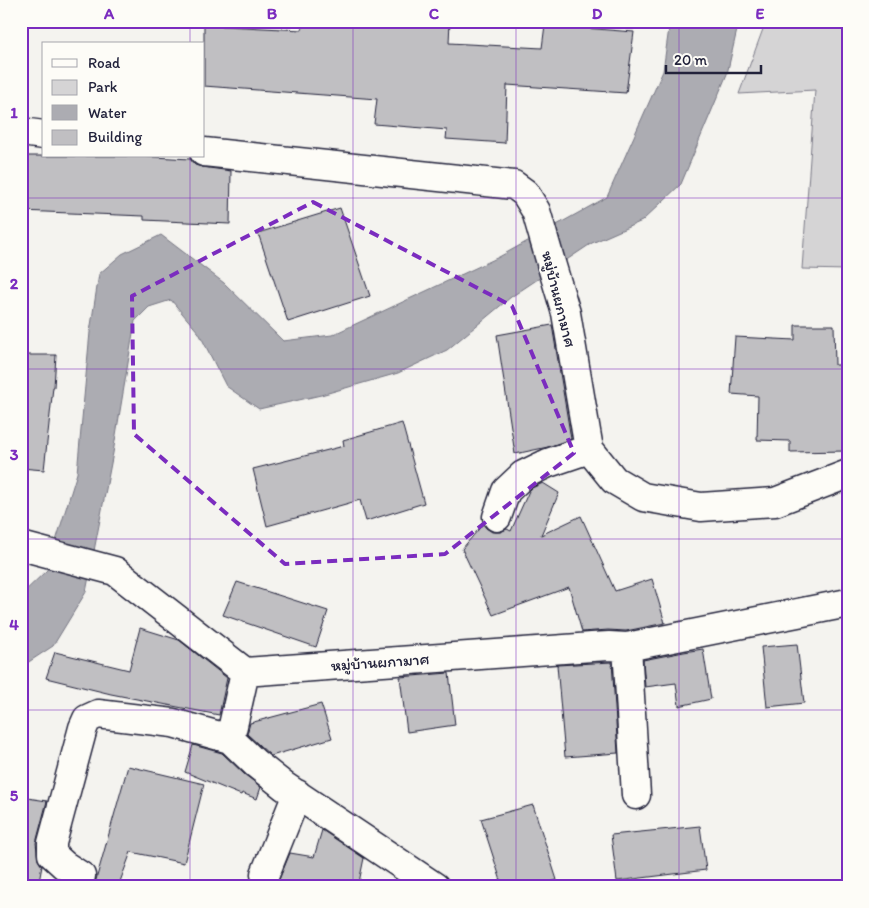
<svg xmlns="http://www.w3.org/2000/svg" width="869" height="908" font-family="Itim,'Playpen Sans Thai',sans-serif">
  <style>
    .green { fill: #d5d4d5; stroke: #7c7b88 }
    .water { fill: #acacb2; stroke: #757582 }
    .building { fill: #c0bfc2; stroke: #22223b }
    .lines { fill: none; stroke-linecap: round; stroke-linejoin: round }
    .minor-casing { stroke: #22223b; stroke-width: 31 }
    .minor { stroke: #fdfcf7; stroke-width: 28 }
    .marked { fill: none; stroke: #7b2cbf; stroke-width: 4; stroke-dasharray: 10 6; stroke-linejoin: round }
    .grid { fill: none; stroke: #7b2cbf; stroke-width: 1; stroke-opacity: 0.55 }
    .labels { text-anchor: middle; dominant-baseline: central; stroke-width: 4; stroke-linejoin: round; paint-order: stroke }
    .street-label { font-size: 16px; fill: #22223b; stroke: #fdfcf7 }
    .neatline { fill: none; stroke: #7b2cbf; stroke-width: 2 }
    .grid-label { font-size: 16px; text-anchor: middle; font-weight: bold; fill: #7b2cbf }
  </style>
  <rect width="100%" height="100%" fill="#f4f3ef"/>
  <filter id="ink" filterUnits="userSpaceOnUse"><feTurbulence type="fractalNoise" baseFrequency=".02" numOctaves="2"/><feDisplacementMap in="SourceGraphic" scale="10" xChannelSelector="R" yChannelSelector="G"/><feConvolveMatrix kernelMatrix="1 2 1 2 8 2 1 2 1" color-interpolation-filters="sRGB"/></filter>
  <g filter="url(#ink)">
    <path class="green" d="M 766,21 L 848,21 L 848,270 L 802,269 L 815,90 L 739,94 Z"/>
    <path class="water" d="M 670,21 L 739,21 L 727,74 L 681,184 L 642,221 L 592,243 L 511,297 L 447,350 L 398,373 L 321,395 L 259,409 L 226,386 L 199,333 L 171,300 L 149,307 L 135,321 L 113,453 L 86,592 L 53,646 L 21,667 L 21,595 L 47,570 L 77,473 L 90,332 L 99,274 L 122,254 L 161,235 L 224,283 L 283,341 L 332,335 L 499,257 L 607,197 L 663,71 Z"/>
    <path class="building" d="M 303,21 L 450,21 L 449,43 L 542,48 L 545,25 L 634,32 L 626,93 L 507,85 L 505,143 L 446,139 L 447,130 L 374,124 L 377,99 L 204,86 L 204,25 L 302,30 Z
      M 21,156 L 136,156 L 190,159 L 195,165 L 202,167 L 231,171 L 230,224 L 144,220 L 144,216 L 21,211 Z
      M 340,208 L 370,296 L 288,322 L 258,233 Z
      M 552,325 L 571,439 L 548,447 L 515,454 L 497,335 Z
      M 795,325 L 834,325 L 835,365 L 848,365 L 846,451 L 790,452 L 790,441 L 757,440 L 758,396 L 731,394 L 735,337 L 795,340 Z
      M 21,355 L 56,355 L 54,387 L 53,387 L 44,470 L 21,468 Z
      M 402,423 L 424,503 L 366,521 L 360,500 L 267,526 L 253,469 L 344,446 L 343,440 Z
      M 543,483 L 559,493 L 541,535 L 581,516 L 615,591 L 652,579 L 665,623 L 626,631 L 608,630 L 582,632 L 569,587 L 493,615 L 462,549 L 483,524 L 486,528 L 492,532 L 500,532 L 507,529 L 511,531 L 529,491 L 532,488 Z
      M 237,582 L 328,611 L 316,647 L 223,615 Z
      M 140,628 L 179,640 L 227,678 L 219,715 L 111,694 L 46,678 L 55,652 L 129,670 Z
      M 797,644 L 804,703 L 767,707 L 761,647 Z
      M 703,649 L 711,699 L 679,706 L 676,683 L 645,687 L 643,660 L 684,652 Z
      M 612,662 L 618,753 L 565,757 L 557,665 Z
      M 449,673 L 455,725 L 407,732 L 400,677 Z
      M 321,704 L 332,738 L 271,756 L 247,734 L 250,723 Z
      M 193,745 L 222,753 L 244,774 L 261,787 L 257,799 L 242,793 L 241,795 L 185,772 Z
      M 128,766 L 204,784 L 184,863 L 131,852 L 118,887 L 94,887 Z
      M 21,797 L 47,801 L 36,843 L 38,860 L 42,866 L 38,887 L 21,887 Z
      M 533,805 L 557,880 L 534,887 L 503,887 L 481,819 Z
      M 700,826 L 706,870 L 617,881 L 611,835 Z
      M 322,830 L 364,858 L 358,887 L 277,887 L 278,882 L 290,853 L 314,857 Z"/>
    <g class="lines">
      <defs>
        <path id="minor" d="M 21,132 L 44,135
          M 204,152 L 514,185 L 525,193 L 536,211 L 551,263 L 566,313 L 589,449 L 614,480 L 643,497 L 701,507 L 775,502 L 848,474
          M 497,517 L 506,491 L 523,475 L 548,463 L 589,449
          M 21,546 L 115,571 L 245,672 L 592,647 L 609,646 L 627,647 L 636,795
          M 627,647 L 848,603
          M 245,672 L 230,739 L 255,763 L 284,786 L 435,887
          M 265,874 L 297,794
          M 81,876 L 64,865 L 52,854 L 52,843 L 83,728 L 87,719 L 98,714 L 173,723 L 230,739"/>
      </defs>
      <use href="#minor" class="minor-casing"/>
      <use href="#minor" class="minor"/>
    </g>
  </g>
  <path class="marked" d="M 313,202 L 512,306 L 574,453 L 445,554 L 285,564 L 134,434 L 132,296 Z"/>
  <path class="grid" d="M 190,21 L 190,44M 353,21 L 353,887M 516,21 L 516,887M 679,21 L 679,887M 190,156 L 190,887M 21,198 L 848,198M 21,369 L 848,369M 21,539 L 848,539M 21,710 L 848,710"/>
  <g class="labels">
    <g class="street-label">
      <text transform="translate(559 299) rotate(76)">หมู่บ้านผกามาศ</text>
      <text transform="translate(380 662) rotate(-4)">หมู่บ้านผกามาศ</text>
    </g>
  </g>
  <rect width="869" height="908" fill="none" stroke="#fdfcf7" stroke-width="55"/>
  <rect x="42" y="42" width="162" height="115" fill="#fdfcf7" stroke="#a5a5ac"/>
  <rect x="52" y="59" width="25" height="8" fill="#fdfcf7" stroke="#a5a5ac"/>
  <text x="88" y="68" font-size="15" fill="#22223b">Road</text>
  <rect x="52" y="80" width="25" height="15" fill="#d5d4d5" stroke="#a5a5ac"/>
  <text x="88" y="92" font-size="15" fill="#22223b">Park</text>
  <rect x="52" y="105" width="25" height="15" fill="#acacb2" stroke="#a5a5ac"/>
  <text x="88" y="118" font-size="15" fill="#22223b">Water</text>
  <rect x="52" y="130" width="25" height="15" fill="#c0bfc2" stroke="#a5a5ac"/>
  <text x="88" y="142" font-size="15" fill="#22223b">Building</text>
  <path d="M666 65v8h95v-8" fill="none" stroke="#22223b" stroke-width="2.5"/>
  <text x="674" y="65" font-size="15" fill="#22223b" stroke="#fdfcf7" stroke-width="4" paint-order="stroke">20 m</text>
  <rect x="28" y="28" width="814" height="852" class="neatline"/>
  <g class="grid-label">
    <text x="109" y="19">A</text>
    <text x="272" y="19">B</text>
    <text x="434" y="19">C</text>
    <text x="597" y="19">D</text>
    <text x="760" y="19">E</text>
    <text x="14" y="118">1</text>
    <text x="14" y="289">2</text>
    <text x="14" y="460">3</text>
    <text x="14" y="630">4</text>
    <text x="14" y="801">5</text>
  </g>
</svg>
